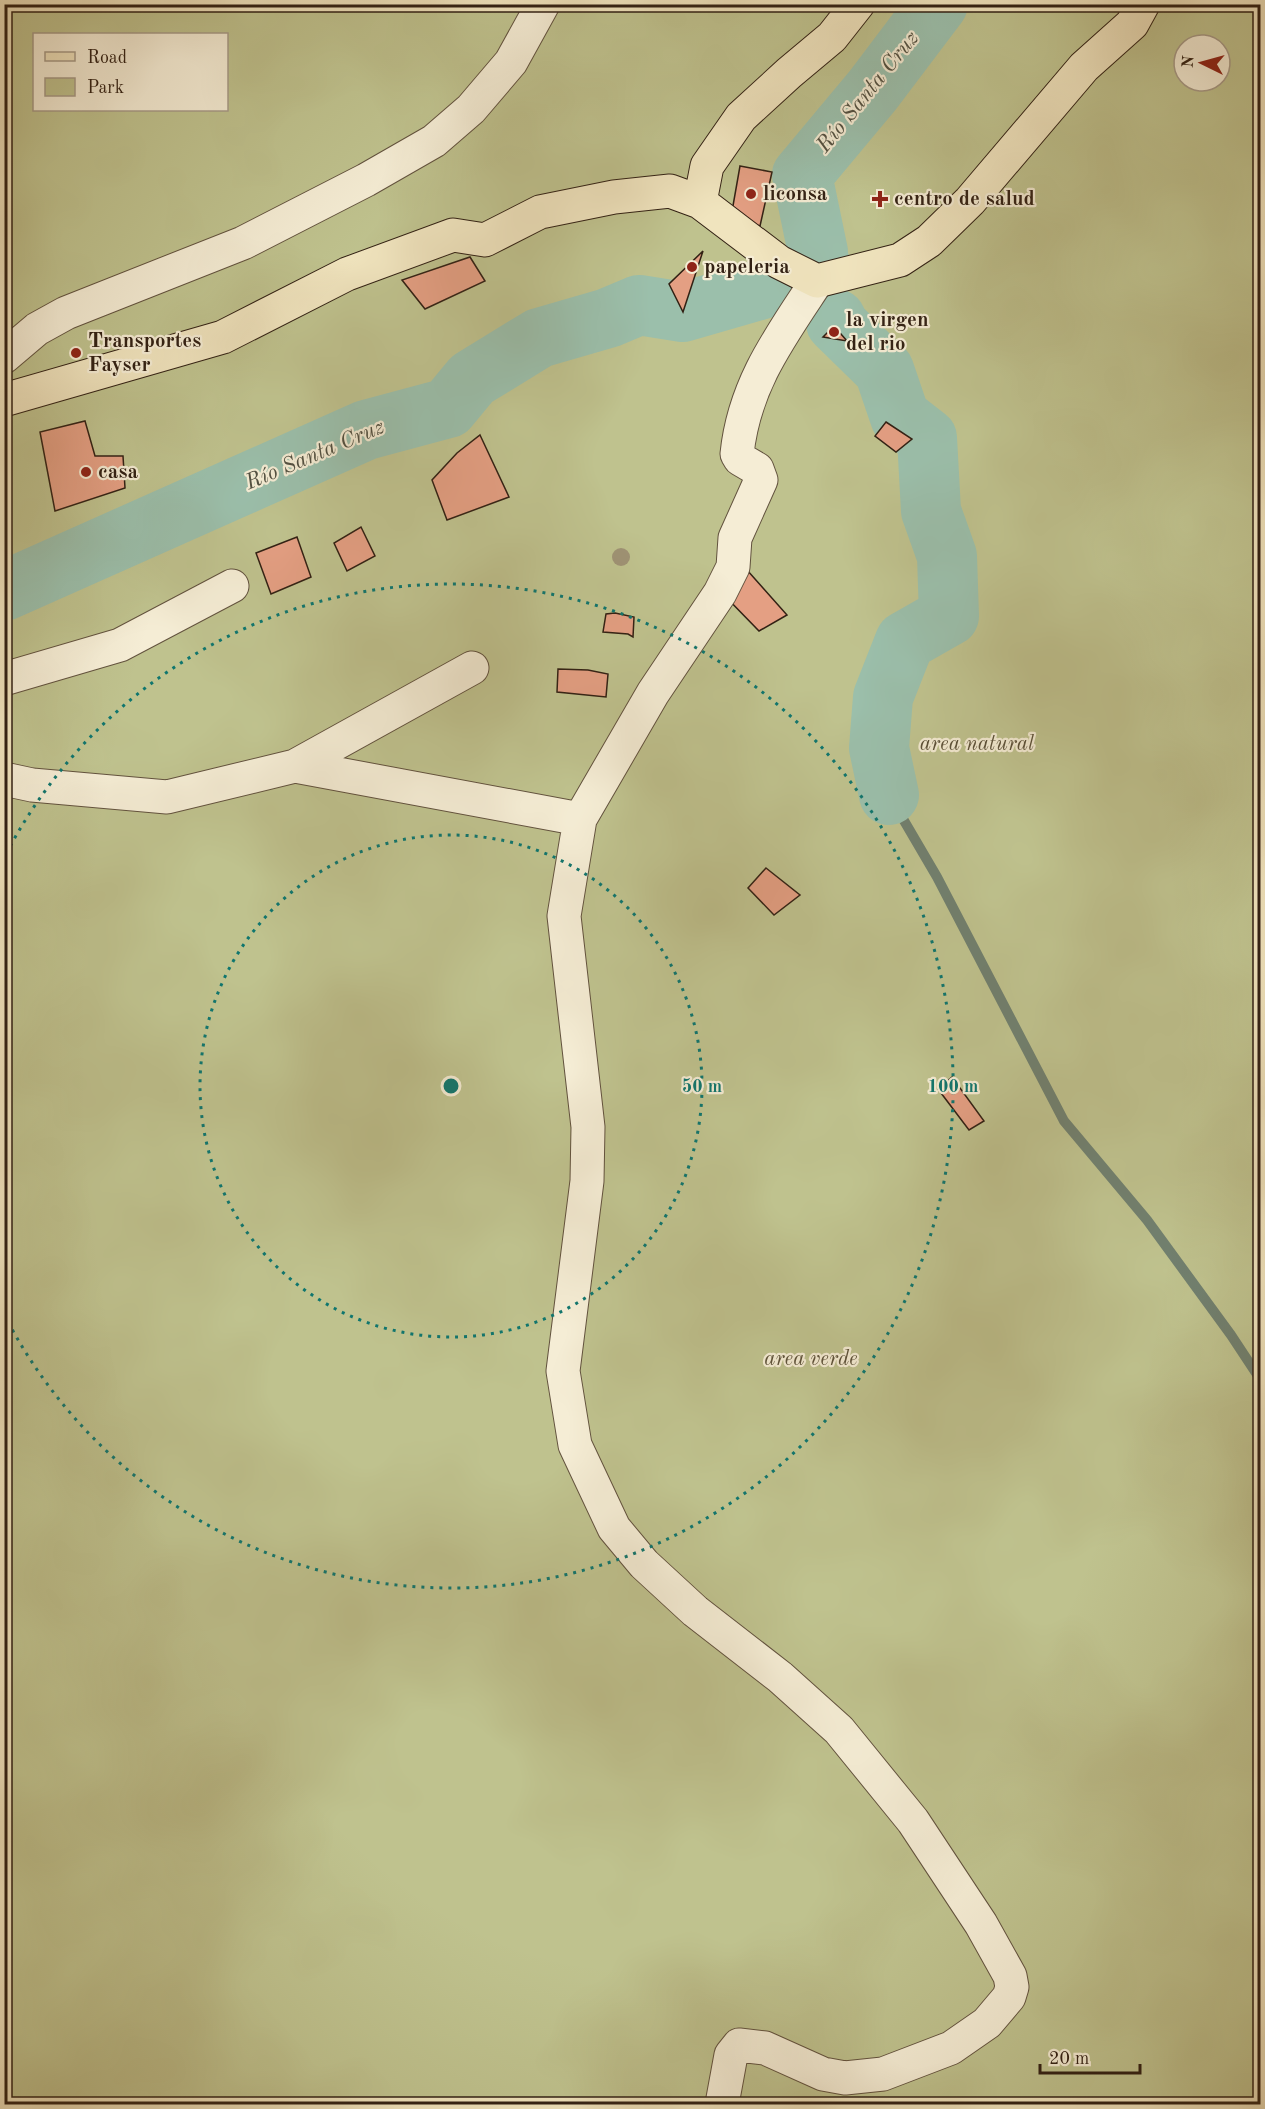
<svg xmlns="http://www.w3.org/2000/svg" width="1265" height="2109" font-family="'Old Standard TT',serif">
  <style>
    .green { fill: #bfc28e; stroke: #787251; stroke-width: 1.5; fill-rule: evenodd }
    .lines { fill: none; stroke-linecap: round; stroke-linejoin: round }
    .stream { stroke: #71806f; stroke-width: 10 }
    .river { stroke: #9bbfab; stroke-width: 60 }
    .building { fill: #e49f83; stroke: #322114; stroke-width: 1.5 }
    .minor-casing { stroke: #62523e; stroke-width: 35 }
    .major-casing { stroke: #322114; stroke-width: 35 }
    .minor { stroke: #f5edd5; stroke-width: 33 }
    .major { stroke: #f0e4be; stroke-width: 33 }
    .tree { fill: #9f9375 }
    .ring { fill: none; stroke: #0f766e; stroke-width: 3; stroke-dasharray: 3 6 }
    .poi-dot { fill: #8f2418; stroke: #f5edd5; stroke-width: 2 }
    .labels { text-anchor: middle; dominant-baseline: central; stroke-width: 4.5; stroke-linejoin: round; paint-order: stroke }
    .poi-label { font-size: 21px; font-weight: bold; fill: #322114; stroke: #f5edd5; text-anchor: start }
    .park-label { font-size: 21px; font-style: italic; fill: #5c5139; stroke: #f5edd5 }
    .water-label { font-size: 22px; font-style: italic; fill: #525041; stroke: #f5edd5 }
    .centre { fill: #0f766e; stroke: #f5edd5; stroke-width: 3 }
    .ring-label { font-size: 18px; text-anchor: middle; font-weight: bold; fill: #0f766e; stroke: #f5edd5; stroke-width: 4.5; stroke-linejoin: round; paint-order: stroke }
  </style>
  <rect width="100%" height="100%" fill="#f0e4be"/>
  <filter id="stains"><feTurbulence type="fractalNoise" baseFrequency=".00333" numOctaves="4"/><feColorMatrix values="0 0 0 0 .2 0 0 0 0 .09 0 0 0 0 .02 0 0 0 .5 -.17"/></filter>
  <radialGradient id="worn" r=".72"><stop offset=".6" stop-color="#630" stop-opacity="0"/><stop offset="1" stop-color="#630" stop-opacity=".3"/></radialGradient>
  <path class="green" d="M 5,5 L 1260,5 L 1260,2104 L 5,2104 ZM 34,34 L 226,34 L 226,110 L 34,110 ZM 1184,45 L 1220,45 L 1220,81 L 1184,81 Z"/>
  <g class="lines">
    <path class="stream" d="M 889,795 L 937,877 L 1064,1121 L 1147,1220 L 1231,1335 L 1260,1379"/>
    <path class="river" d="M 818,252 L 802,175 L 873,90 L 938,4
      M 836,319 L 836,323 L 884,370 L 900,417 L 927,438 L 931,511 L 947,556 L 949,616 L 905,641 L 883,697 L 879,748 L 889,795
      M 4,591 L 366,430 L 448,408 L 472,379 L 539,338 L 608,318 L 639,305 L 683,312 L 766,288 L 795,285 L 821,266"/>
  </g>
  <path class="building" d="M 740,166 L 772,172 L 760,226 L 731,217 Z
    M 703,251 L 683,312 L 669,284 Z
    M 470,257 L 485,281 L 425,309 L 402,280 Z
    M 834,326 L 847,341 L 823,337 Z
    M 85,421 L 95,456 L 123,456 L 125,488 L 55,511 L 40,432 Z
    M 886,422 L 912,439 L 896,452 L 875,436 Z
    M 480,435 L 509,497 L 447,520 L 432,480 L 457,453 Z
    M 361,527 L 375,556 L 347,571 L 334,543 Z
    M 297,537 L 311,577 L 271,594 L 256,553 Z
    M 747,570 L 787,615 L 759,631 L 723,594 Z
    M 615,613 L 634,617 L 633,637 L 628,634 L 603,632 L 606,614 Z
    M 558,669 L 588,670 L 608,674 L 606,697 L 557,692 Z
    M 766,868 L 800,895 L 774,915 L 748,888 Z
    M 952,1077 L 984,1121 L 969,1130 L 938,1089 Z"/>
  <g class="lines">
    <defs>
      <path id="minor" d="M 4,357 L 37,329 L 66,313 L 243,243 L 366,180 L 434,141 L 471,109 L 511,62 L 543,4
        M 4,679 L 120,645 L 232,586
        M 295,766 L 580,819
        M 4,779 L 32,785 L 167,797 L 295,766 L 472,668
        M 722,2104 L 731,2055 L 739,2045 L 765,2048 L 823,2074 L 845,2078 L 883,2074 L 951,2048 L 987,2023 L 1009,1997 L 1012,1987 L 1010,1976 L 981,1924 L 913,1821 L 839,1730 L 780,1677 L 695,1611 L 644,1564 L 614,1528 L 575,1445 L 563,1371 L 587,1181 L 588,1127 L 564,916 L 580,819 L 653,693 L 720,593 L 733,567 L 735,538 L 761,480 L 757,469 L 740,459 L 737,454 C 744,385 780,337 817,281"/>
      <path id="major" d="M 700,202 L 707,166 L 741,117 L 789,73 L 832,37 L 858,4
        M 4,400 L 223,337 L 347,274 L 453,235 L 485,240 L 540,212 L 614,197 L 670,191 L 700,202 L 779,262 L 817,281 L 900,260 L 929,241 L 970,201 L 1084,67 L 1132,24 L 1143,4"/>
    </defs>
    <use href="#minor" class="minor-casing"/>
    <use href="#major" class="major-casing"/>
    <use href="#minor" class="minor"/>
    <use href="#major" class="major"/>
  </g>
  <circle class="tree" cx="621" cy="557" r="9"/>
  <g class="ring">
    <circle cx="451" cy="1086" r="251"/>
    <path d="M6 854A502 502 0 1 1 6 1318"/>
  </g>
  <g class="poi-dot">
    <circle cx="751" cy="194" r="6"/>
    <path d="M877 190h6v6h6v6h-6v6h-6v-6h-6v-6h6z"/>
    <circle cx="692" cy="267" r="6"/>
    <circle cx="834" cy="332" r="6"/>
    <circle cx="76" cy="353" r="6"/>
    <circle cx="86" cy="472" r="6"/>
  </g>
  <g class="labels">
    <g class="poi-label">
      <text x="763" y="194">liconsa</text>
      <text x="894" y="199">centro de salud</text>
      <text x="704" y="267">papeleria</text>
      <text x="846" y="320">la virgen<tspan x="846" dy="24">del rio</tspan></text>
      <text x="88" y="341">Transportes<tspan x="88" dy="24">Fayser</tspan></text>
      <text x="98" y="472">casa</text>
    </g>
    <g class="park-label">
      <text x="977" y="744">area natural</text>
      <text x="811" y="1359">area verde</text>
    </g>
    <g class="water-label">
      <text transform="translate(868 92) rotate(-51)">Río Santa Cruz</text>
      <text transform="translate(315 455) rotate(-23)">Río Santa Cruz</text>
    </g>
  </g>
  <circle cx="451" cy="1086" r="9" class="centre"/>
  <g class="ring-label">
    <text x="702" y="1092">50 m</text>
    <text x="953" y="1092">100 m</text>
  </g>
  <rect width="1265" height="2109" fill="none" stroke="#f0e4be" stroke-width="24"/>
  <rect x="6" y="6" width="1253" height="2097" fill="none" stroke="#322114" stroke-width="3"/>
  <rect x="12" y="12" width="1241" height="2085" fill="none" stroke="#322114" stroke-width="1.5"/>
  <rect x="33" y="33" width="195" height="78" fill="#f5edd5" stroke="#a79b88" stroke-width="1.5"/>
  <rect x="45" y="52" width="30" height="9" fill="#f0e4be" stroke="#a79b88" stroke-width="1.5"/>
  <text x="87" y="63" font-size="18" fill="#322114">Road</text>
  <rect x="45" y="78" width="30" height="18" fill="#bfc28e" stroke="#a79b88" stroke-width="1.5"/>
  <text x="87" y="93" font-size="18" fill="#322114">Park</text>
  <g transform="translate(1202 63) rotate(275)"><circle r="28" fill="#f5edd5" stroke="#a79b88" stroke-width="1.5"/>
  <path d="M0-4.5L10 22L0 15L-10 22Z" fill="#8f2418"/>
  <text y="-9" font-size="16" font-weight="bold" text-anchor="middle" fill="#322114">N</text>
  </g>
  <path d="M1040 2064v9h100v-9" fill="none" stroke="#322114" stroke-width="3"/>
  <text x="1049" y="2064" font-size="18" fill="#322114" stroke="#f5edd5" stroke-width="4.5" paint-order="stroke">20 m</text>
  <rect width="100%" height="100%" filter="url(#stains)"/>
  <rect width="100%" height="100%" fill="url(#worn)"/>
</svg>
